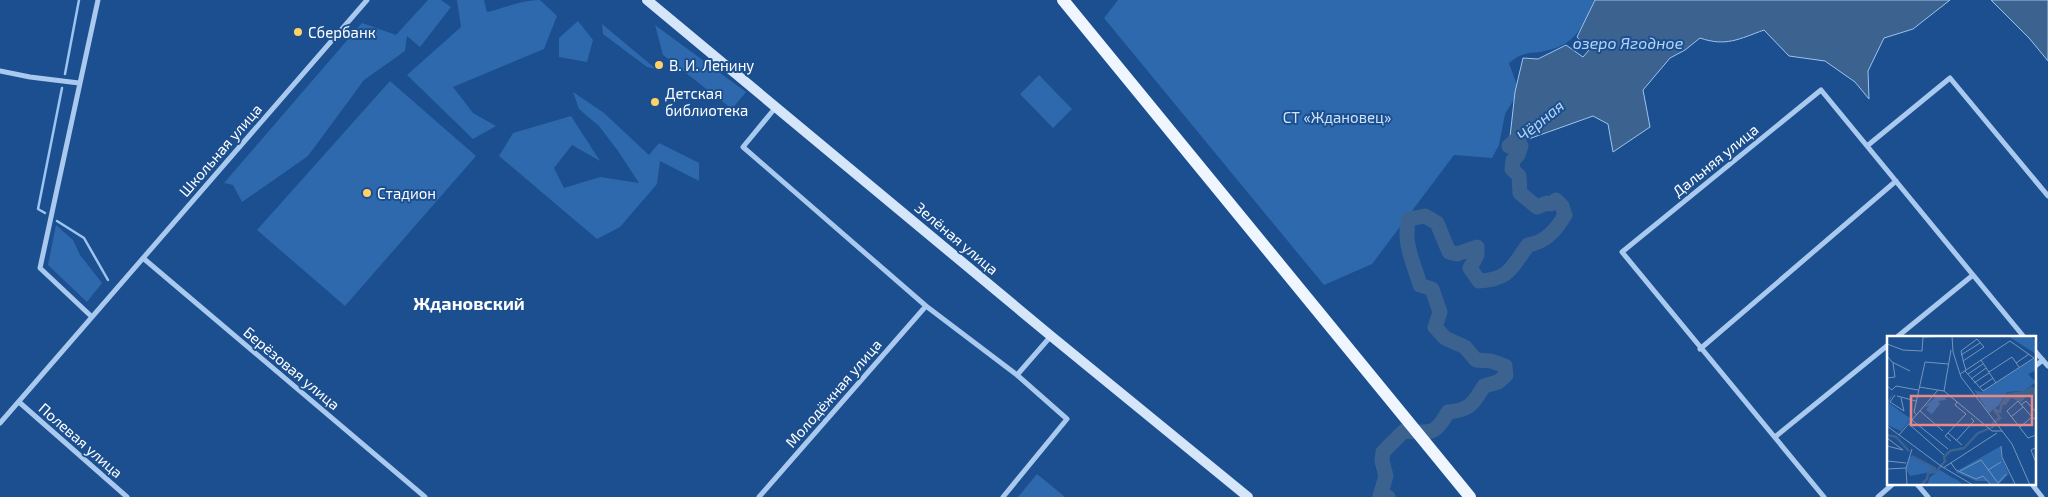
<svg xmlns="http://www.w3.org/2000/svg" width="2048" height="497" font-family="'Exo 2',sans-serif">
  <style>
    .green { fill: #2e69ad }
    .water { fill: #3c6290; stroke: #9cc4f0 }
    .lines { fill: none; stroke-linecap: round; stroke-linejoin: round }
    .stream { stroke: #9cc4f0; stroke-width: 2.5 }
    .river { stroke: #3c6290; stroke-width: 15 }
    .street { stroke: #a9c9ee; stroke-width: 5 }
    .secondary { stroke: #d6e6fa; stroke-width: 10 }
    .primary { stroke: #f0f6ff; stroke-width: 12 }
    .poi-dot { fill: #ffd166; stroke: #1b4f8f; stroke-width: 2 }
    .labels { text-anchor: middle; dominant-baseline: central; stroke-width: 4; stroke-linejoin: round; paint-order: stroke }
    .poi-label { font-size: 15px; fill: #fff; stroke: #1b4f8f; text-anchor: start }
    .park-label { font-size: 15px; fill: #cfe3fa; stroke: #1b4f8f }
    .street-label { font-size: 15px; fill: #fff; stroke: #1b4f8f }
    .water-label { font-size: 16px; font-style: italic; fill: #b5d3f5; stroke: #1b4f8f }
    .quarter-label { font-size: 18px; font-weight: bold; fill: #fff; stroke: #1b4f8f }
    .inset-river { fill: none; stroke: #3c6290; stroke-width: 2.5 }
    .inset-road { fill: none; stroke: #7695bc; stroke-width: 1 }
    .view { fill: #e88989; fill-opacity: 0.15; stroke: #e88989; stroke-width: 2.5 }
    .inset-edge { fill: none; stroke: #fff; stroke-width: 2.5 }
  </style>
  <rect width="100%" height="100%" fill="#1b4f8f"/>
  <path class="green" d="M 428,0 L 441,0 L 451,7 L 420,47 L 407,36 L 405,51 L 364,80 L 308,156 L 242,202 L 233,185 L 224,183 L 362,23 L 396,35 Z
    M 457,0 L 484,0 L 487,12 C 504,8 522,0 540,0 L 557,16 L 544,49 L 453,87 L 473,113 L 496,126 L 473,139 L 407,75 L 461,27 Z
    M 1118,0 L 1594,0 C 1582,27 1577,44 1545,51 C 1527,55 1525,50 1509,63 L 1519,91 L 1505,114 L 1499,145 L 1492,158 L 1454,155 L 1372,264 L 1324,285 L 1104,18 Z
    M 578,21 L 593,40 L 587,62 L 559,57 L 559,38 Z
    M 602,24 L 656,69 L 647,67 L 603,34 Z
    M 655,25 L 746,92 L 732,109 L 663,55 Z
    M 1039,75 L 1072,109 L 1053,128 L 1020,94 Z
    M 390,81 L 476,156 L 345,306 L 257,230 Z
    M 573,92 L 604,113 L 649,155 L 659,143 L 699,163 L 699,181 L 660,161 L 657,184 L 620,227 L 597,239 L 499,156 L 513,133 L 571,116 L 600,161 L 572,145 L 554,168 L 564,188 L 600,177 L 639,183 L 618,151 L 599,126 L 579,109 Z
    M 56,225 L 73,240 L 80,255 L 102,283 L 87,302 L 48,265 Z
    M 1037,474 L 1065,497 L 1018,497 Z"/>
  <path class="water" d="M 1595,0 L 1950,0 L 1913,29 L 1884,38 L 1868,71 L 1869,99 L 1855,82 L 1825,61 L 1789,56 L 1764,30 C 1739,39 1726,47 1700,38 L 1685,50 L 1670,58 L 1643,90 L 1650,127 L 1613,152 L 1608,124 L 1593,116 L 1509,146 L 1515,92 L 1523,58 L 1538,59 L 1566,45 L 1583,57 L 1589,50 L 1577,37 Z
    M 1991,0 L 2048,0 L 2048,61 L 2029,38 Z"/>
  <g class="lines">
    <path class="stream" d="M 65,74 L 79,0
      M 45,213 L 38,209 L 62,88
      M 57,221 L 84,238 L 108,280"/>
    <path class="river" d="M 1388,497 L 1380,496 L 1386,476 L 1382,461 L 1383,452 L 1404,431 C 1430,432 1434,437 1448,412 C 1470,410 1473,404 1484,386 L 1498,382 L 1506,375 L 1505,366 L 1491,361 L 1476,360 L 1465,347 L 1445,338 L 1435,327 L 1440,312 L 1432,289 L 1420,285 C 1414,263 1402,242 1409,219 L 1425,216 L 1437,223 L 1449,252 L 1457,254 L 1477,247 L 1477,255 L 1470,268 L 1479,281 C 1510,279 1511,268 1528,245 C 1546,242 1556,230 1565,215 L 1562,206 L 1556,200 L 1551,204 L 1547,203 L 1537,207 L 1520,193 L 1519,176 L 1512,169 L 1513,160 L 1518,155 L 1521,146 L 1509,146 L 1524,133"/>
    <path class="street" d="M 0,71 L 30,77 L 79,83
      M 776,107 L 743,147 L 926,306 L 1017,375 L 1051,336
      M 1867,146 L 1950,78 L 2048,196
      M 143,258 L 425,497
      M 92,317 L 40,268 L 98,0
      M 1897,337 L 1973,275
      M 1700,349 L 1896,181
      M 2034,350 L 2048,366
      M 2034,367 L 2043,360
      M 19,402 L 127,497
      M 0,423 L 367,0
      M 1775,437 L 1888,345
      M 1916,483 L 1928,497
      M 2031,483 L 2042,497
      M 759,497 L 926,306
      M 1003,497 L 1067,419 L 1017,375
      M 1824,497 L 1622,252 L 1821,90 L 2024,337
      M 1878,497 L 1894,483"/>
    <path class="secondary" d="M 647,0 L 1051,336 L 1248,497"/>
    <path class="primary" d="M 1063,0 L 1470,497"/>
  </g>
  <g class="poi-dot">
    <circle cx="298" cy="32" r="5"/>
    <circle cx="659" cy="65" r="5"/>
    <circle cx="655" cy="102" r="5"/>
    <circle cx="367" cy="193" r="5"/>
  </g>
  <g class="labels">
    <g class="poi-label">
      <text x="308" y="32">Сбербанк</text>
      <text x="669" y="65">В. И. Ленину</text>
      <text x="665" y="93">Детская<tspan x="665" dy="17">библиотека</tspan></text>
      <text x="377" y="193">Стадион</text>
    </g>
    <g class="park-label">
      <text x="1337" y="117">СТ «Ждановец»</text>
    </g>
    <g class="street-label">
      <text transform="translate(220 150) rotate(-49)">Школьная улица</text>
      <text transform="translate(1715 160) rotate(-39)">Дальняя улица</text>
      <text transform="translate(957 238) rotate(40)">Зелёная улица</text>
      <text transform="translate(292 368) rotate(40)">Берёзовая улица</text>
      <text transform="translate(833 393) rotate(-49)">Молодёжная улица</text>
      <text transform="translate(81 440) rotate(41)">Полевая улица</text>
    </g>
    <g class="water-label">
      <text x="1628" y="42">озеро Ягодное</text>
      <text transform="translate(1540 120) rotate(-39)">Чёрная</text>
    </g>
    <g class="quarter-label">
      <text x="469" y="303">Ждановский</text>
    </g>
  </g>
  <g transform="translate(1887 336)">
    <rect width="149" height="149" fill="#1b4f8f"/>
    <path d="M 121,0 L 143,0 L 149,5 L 149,18 ZM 149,21 L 148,35 L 141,38 L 149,46 L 137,55 L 120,56 L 112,69 L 102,77 L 87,54 L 95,56 ZM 7,55 L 2,67 L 24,83 L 14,95 L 0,89 L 0,66 ZM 51,59 L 58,61 L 59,64 L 51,65 L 53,68 L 45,78 L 39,74 L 42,70 L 37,71 ZM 114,110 L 114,120 L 122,138 L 111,149 L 102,149 L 101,145 L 89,145 L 68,136 ZM 23,120 L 48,131 L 49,135 L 23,140 L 19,133 ZM 53,134 L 69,144 L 65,140 L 77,149 L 40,149 L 43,141 Z" fill="#2e69ad"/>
    <path d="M 145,50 L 149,54 L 145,64 L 141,59 L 134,66 L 124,62 L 119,69 L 113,69 L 120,57 L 136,55 Z" fill="#3c6290"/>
    <path class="inset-river" d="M 0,99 L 9,101 L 22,115M 25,120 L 49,133M 34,149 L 40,143 L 41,137 L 49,136 L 58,125 L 57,121 L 63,115 L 77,112 L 91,97 L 106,91 L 106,87 L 113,82 L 107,73 L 113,76 L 115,67"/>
    <path class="inset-road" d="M 65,0 L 66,16 L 74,41 L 125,108 L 143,149M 0,8 L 16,14 L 35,15 L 36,1 L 65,0M 74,19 L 93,7M 0,20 L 5,26 L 23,35M 94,24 L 109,47M 76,25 L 97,11 L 90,3 L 74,15 L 77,28 L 79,34M 129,27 L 142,18M 102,36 L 125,21 L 132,31M 73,38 L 123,5 L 147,22 L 96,55 L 78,35M 81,38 L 96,28M 0,42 L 8,41 L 6,27M 84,43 L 99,32M 87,47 L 102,37M 0,50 L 5,54 L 9,50 L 31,54M 32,51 L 57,55 L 105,95 L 115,95M 93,51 L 106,42M 57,55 L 64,14M 8,59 L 3,66 L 17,75 L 14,62M 10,60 L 29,65M 70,66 L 68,69 L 79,78M 134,69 L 139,65 L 149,76M 33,75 L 56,95M 30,79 L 27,76 L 38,26 L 61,28M 124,81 L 136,71M 145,81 L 131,65 L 120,75 L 141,102 L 149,99M 25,84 L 61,113M 22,88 L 57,119M 0,90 L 54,130 L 86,149M 133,91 L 145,81 L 148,83 L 149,78M 61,97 L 75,109M 12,99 L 51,54M 0,102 L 16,114M 64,105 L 58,100 L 79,78M 69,105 L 87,85 L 84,82M 0,110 L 16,114M 114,110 L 115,121 L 128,148M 148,112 L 144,114 L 149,127M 0,125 L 19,127M 64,127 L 69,134 L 89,143 L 96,140 L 104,149M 56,132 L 110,97M 0,133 L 19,132M 101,134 L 114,126M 73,135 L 94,124 L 111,147 L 119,138M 20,149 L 19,132 L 25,113"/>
    <path class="view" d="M 24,60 L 145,60 L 145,89 L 24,89 Z"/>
    <rect width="149" height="149" class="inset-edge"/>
  </g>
</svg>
